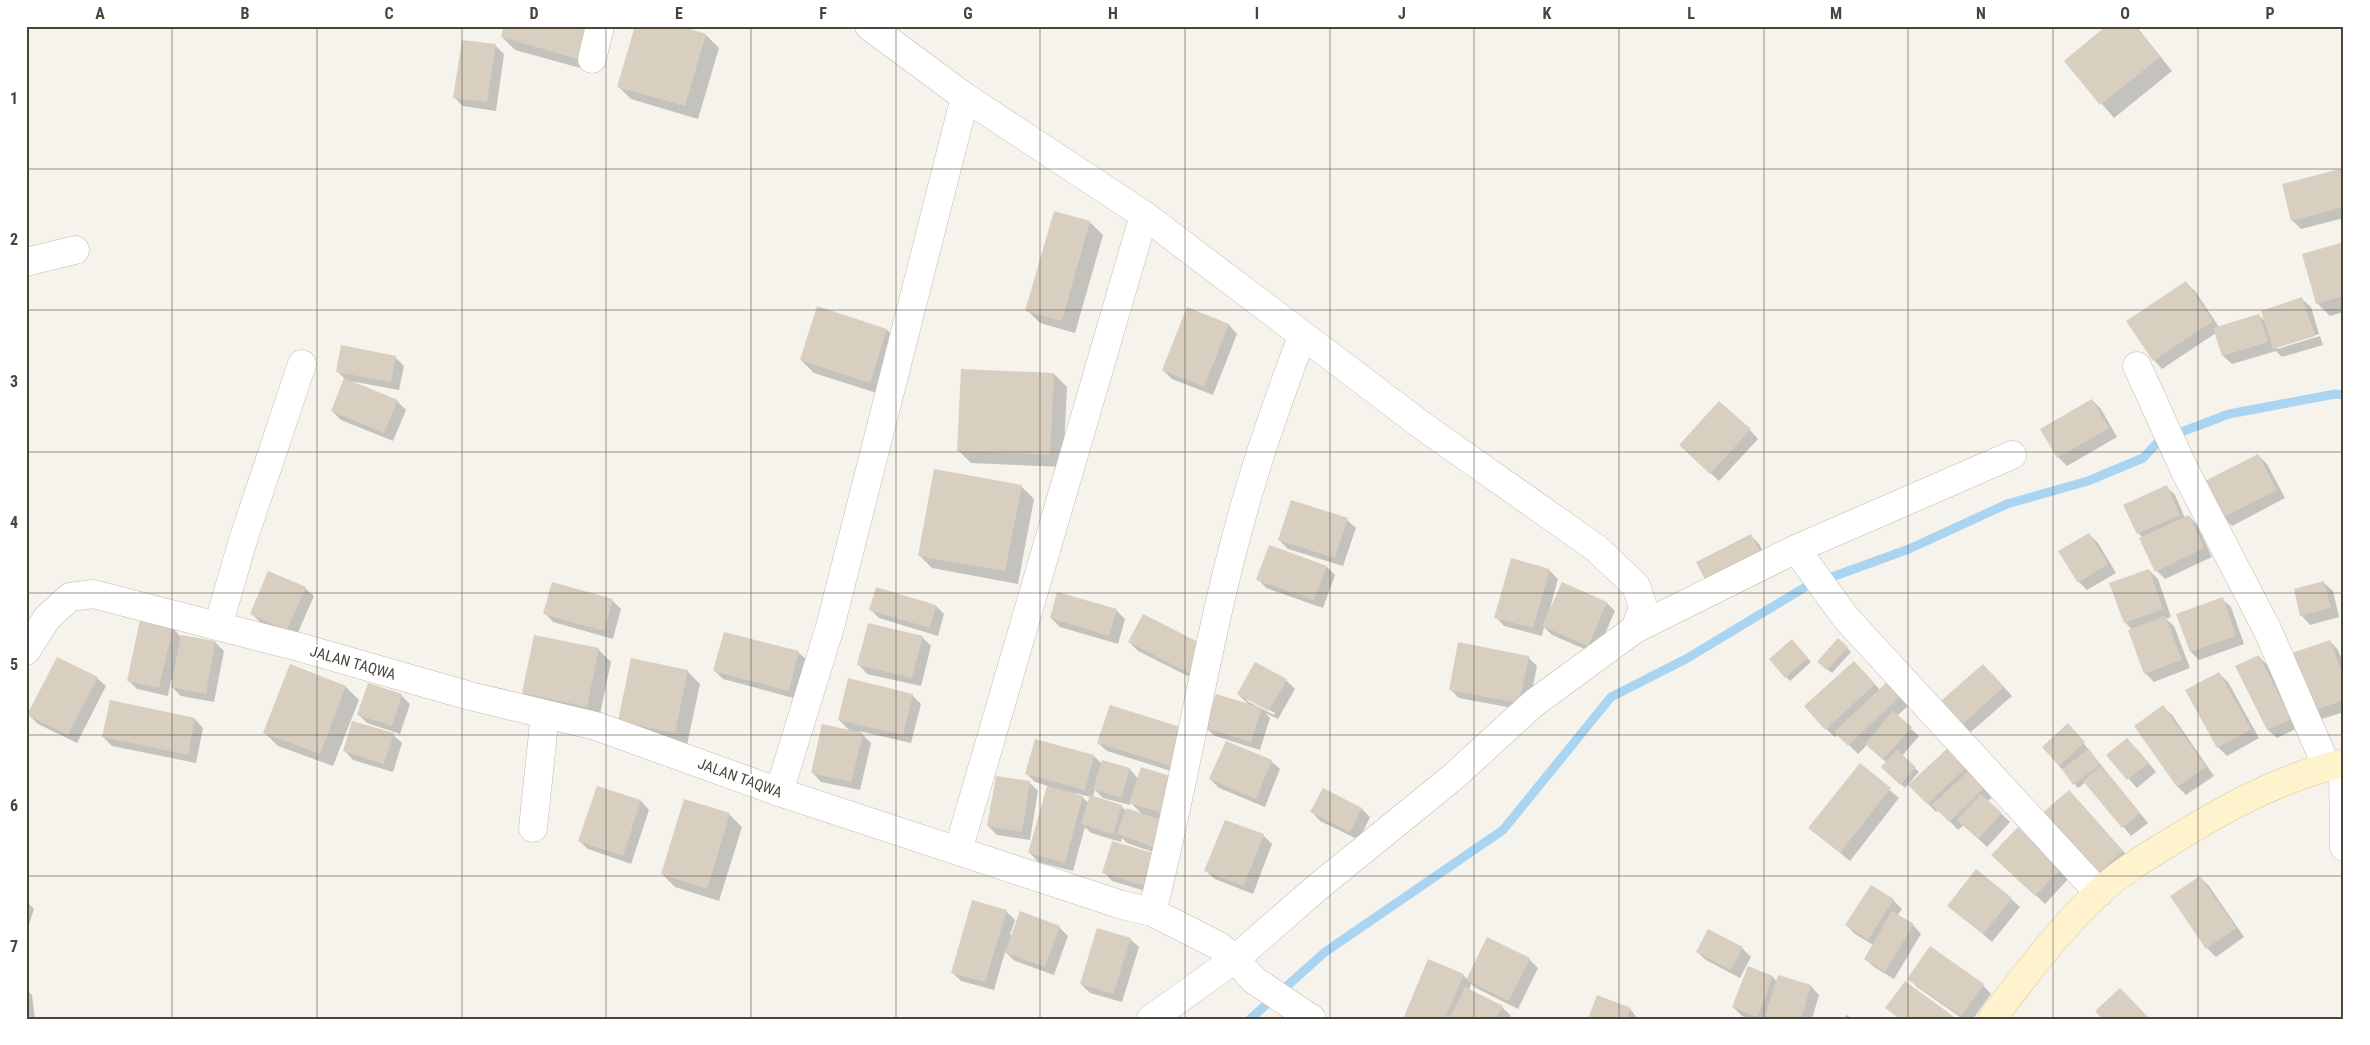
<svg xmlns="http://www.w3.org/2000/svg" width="2370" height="1045" font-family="'Roboto Condensed',sans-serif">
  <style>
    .shadow { fill: #0003; fill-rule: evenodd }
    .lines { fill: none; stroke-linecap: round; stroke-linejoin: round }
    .stream { stroke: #a9d4f2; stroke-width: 9 }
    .building { fill: #d8cfc1 }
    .street-casing { stroke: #c2bbae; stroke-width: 29 }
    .secondary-casing { stroke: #d6c79b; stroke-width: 29 }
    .street { stroke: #fff; stroke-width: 28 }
    .secondary { stroke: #fff3cd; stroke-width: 28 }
    .grid { fill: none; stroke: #4b4439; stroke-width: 1; stroke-opacity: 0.55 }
    .labels { text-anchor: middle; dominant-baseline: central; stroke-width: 4; stroke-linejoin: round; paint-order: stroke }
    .street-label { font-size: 15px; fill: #4b4439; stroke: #fff }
    .neatline { fill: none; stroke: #4b4439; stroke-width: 2 }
    .grid-label { font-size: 16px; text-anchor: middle; font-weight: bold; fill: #4b4439 }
  </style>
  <rect width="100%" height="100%" fill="#f6f3ec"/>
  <path class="shadow" d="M 604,26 L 591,71 L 515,50 L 502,37 Z
    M 675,26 L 706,35 L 719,48 L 698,119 L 631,99 L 618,86 Z
    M 2108,26 L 2136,26 L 2172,71 L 2114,118 L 2065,61 Z
    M 495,45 L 504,54 L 496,111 L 463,106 L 454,97 Z
    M 2344,169 L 2344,218 L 2301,229 L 2292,220 Z
    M 1090,222 L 1103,235 L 1075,333 L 1040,323 L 1027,310 Z
    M 2344,243 L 2344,312 L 2330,316 L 2317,303 Z
    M 2186,283 L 2195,291 L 2219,327 L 2258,315 L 2266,322 L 2302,299 L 2311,307 L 2319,334 L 2277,347 L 2277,349 L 2320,336 L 2323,345 L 2282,357 L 2276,351 L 2232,364 L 2223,356 L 2216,333 L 2162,369 L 2154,360 Z
    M 818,308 L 887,330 L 900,343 L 883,395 L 814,373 L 801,360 Z
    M 1188,309 L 1229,325 L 1237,334 L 1213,395 L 1172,379 L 1163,370 Z
    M 395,357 L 404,366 L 399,390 L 350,381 L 397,401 L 406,410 L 393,441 L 341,420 L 332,411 L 345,379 L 337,371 Z
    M 1054,374 L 1067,387 L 1063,467 L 971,463 L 958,450 Z
    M 2092,400 L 2101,409 L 2117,437 L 2067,466 L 2058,457 Z
    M 1750,430 L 1758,439 L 1719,481 L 1689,453 Z
    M 2258,455 L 2267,464 L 2285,498 L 2232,526 L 2223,517 Z
    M 1021,486 L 1034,499 L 1018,584 L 932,568 L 919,555 Z
    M 2167,487 L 2175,495 L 2185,518 L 2189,516 L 2197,525 L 2212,557 L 2165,579 L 2157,571 L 2143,538 L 2138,533 Z
    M 1347,520 L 1356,528 L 1343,566 L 1288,549 L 1279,540 Z
    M 2089,534 L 2098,543 L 2116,573 L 2087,590 L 2079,582 Z
    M 1751,536 L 1759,544 L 1772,568 L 1710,587 Z
    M 1327,567 L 1335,575 L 1323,608 L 1266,588 L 1258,579 Z
    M 1549,570 L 1558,579 L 1550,608 L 1607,603 L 1615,611 L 1596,654 L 1552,635 L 1544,627 L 1542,636 L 1504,626 L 1496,617 Z
    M 2149,570 L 2158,579 L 2171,617 L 2166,619 L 2174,626 L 2190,668 L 2154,682 L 2145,673 L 2132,630 L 2125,622 Z
    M 2324,583 L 2333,591 L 2339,617 L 2310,625 L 2302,616 L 2295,590 Z
    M 305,588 L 314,596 L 296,637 L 260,622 L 251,613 Z
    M 2222,599 L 2231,607 L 2244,644 L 2199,660 L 2191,652 Z
    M 612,600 L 621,609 L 613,639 L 553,622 L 545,613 Z
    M 936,606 L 944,614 L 938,636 L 879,618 L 871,610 Z
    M 1116,610 L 1125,619 L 1118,644 L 1060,627 L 1051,618 Z
    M 173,628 L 180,636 L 215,642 L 224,651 L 214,702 L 181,696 L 172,687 L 174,681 L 171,680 L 168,696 L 137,689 L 128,680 Z
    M 725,633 L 799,653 L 808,661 L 797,699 L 723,679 L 715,671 Z
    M 922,637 L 931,646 L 921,686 L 867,674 L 859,665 Z
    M 1839,640 L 1851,652 L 1832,673 L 1823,666 Z
    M 2330,641 L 2338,650 L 2344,665 L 2344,712 L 2322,719 L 2314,711 Z
    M 1129,642 L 1203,646 L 1198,681 L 1138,651 Z
    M 1796,645 L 1811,662 L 1790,681 L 1786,677 Z
    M 598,649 L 611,662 L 599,719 L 536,706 L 523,693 Z
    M 2259,656 L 2267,665 L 2298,728 L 2277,738 L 2268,730 L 2237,667 Z
    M 1528,657 L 1537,666 L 1528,711 L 1459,698 L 1450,689 Z
    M 290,666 L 346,687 L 359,700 L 333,766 L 278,746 L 265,733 Z
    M 687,671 L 700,684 L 687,745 L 619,720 Z
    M 1863,671 L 1880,690 L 1887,684 L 1908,706 L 1897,716 L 1919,736 L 1902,756 L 1919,772 L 1905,788 L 1883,767 L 1887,763 L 1867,745 L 1858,754 L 1838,734 L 1835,737 L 1826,729 Z
    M 1992,674 L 2012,696 L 1965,737 L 1957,729 Z
    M 2219,674 L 2228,682 L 2259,738 L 2227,756 L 2218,747 Z
    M 97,678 L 106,686 L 77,743 L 38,724 L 29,715 Z
    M 1286,680 L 1295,689 L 1278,719 L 1265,713 L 1270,718 L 1260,750 L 1215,736 L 1206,728 L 1250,706 L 1238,694 ZM 1247,698 L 1275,713 L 1274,715 L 1247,701 Z
    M 401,695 L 410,704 L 400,734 L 367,723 L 359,715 Z
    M 912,695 L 921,704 L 911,743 L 859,731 L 871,743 L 860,790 L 821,782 L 813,773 L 851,732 L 839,720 Z
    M 1110,706 L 1187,776 L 1107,751 L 1098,743 Z
    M 2163,707 L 2172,715 L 2214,776 L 2186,795 L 2178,787 L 2136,726 Z
    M 195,719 L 203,728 L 196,763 L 112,746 L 103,737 Z
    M 2076,734 L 2148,823 L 2131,836 L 2086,782 L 2078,788 L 2043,747 Z
    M 393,735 L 402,743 L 393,772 L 353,760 L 345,751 Z
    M 2136,748 L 2156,772 L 2137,788 L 2108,756 Z
    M 1949,749 L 1992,798 L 1988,801 L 2010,822 L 1987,847 L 1964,825 L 1958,830 L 1939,810 L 1936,812 L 1910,785 Z
    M 1094,756 L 1102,764 L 1130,769 L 1173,822 L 1158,817 L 1170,830 L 1162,855 L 1127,843 L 1122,838 L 1121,842 L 1091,833 L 1085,827 L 1073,871 L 1038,862 L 1030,853 L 1048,786 L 1035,782 L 1026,773 ZM 1095,790 L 1103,798 L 1130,805 L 1131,803 L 1143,815 L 1126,811 L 1121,806 L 1093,797 ZM 1075,793 L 1091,797 L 1089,803 L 1082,797 L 1075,795 Z
    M 1271,761 L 1280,769 L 1265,807 L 1219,788 L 1210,779 Z
    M 1860,765 L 1899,798 L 1850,861 L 1810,828 Z
    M 1030,783 L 1038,791 L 1030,840 L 997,835 L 988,826 Z
    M 2078,800 L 2131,860 L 2096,875 Z
    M 641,801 L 649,810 L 631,864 L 588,849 L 579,841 Z
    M 1362,809 L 1370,817 L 1359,840 L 1320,821 L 1312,812 Z
    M 729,814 L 742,827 L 719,901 L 675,887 L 662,874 Z
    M 2018,828 L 2070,877 L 2045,904 L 2002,863 Z
    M 1263,835 L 1272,844 L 1253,894 L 1215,879 L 1206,871 Z
    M 1152,854 L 1152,893 L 1112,881 L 1104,872 Z
    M 2200,877 L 2209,886 L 2244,937 L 2216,957 L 2207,948 Z
    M 2011,899 L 2020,907 L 1992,942 L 1948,905 Z
    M 1893,900 L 1902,909 L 1897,916 L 1913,925 L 1921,934 L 1894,979 L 1874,967 L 1865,959 L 1873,945 L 1855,934 L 1846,925 Z
    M 26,901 L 34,909 L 26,934 Z
    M 1006,911 L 1015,920 L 1010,935 L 1059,927 L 1068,936 L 1054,975 L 1015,961 L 1005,952 L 994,990 L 961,981 L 952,972 Z
    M 1130,939 L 1139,947 L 1122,1002 L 1090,993 L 1081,984 Z
    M 1742,948 L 1751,957 L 1740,978 L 1706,960 L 1697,952 Z
    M 1529,959 L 1538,968 L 1518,1009 L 1476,988 L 1471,984 L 1469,991 L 1502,1007 L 1511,1016 L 1509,1019 L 1405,1019 L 1463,975 L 1467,979 Z
    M 1749,968 L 1773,977 L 1777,982 L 1779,976 L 1811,986 L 1819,995 L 1812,1019 L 1749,1019 L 1742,1016 L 1733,1007 Z
    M 1909,978 L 1983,985 L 1991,994 L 1973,1019 L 1963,1019 L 1917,987 Z
    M 26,989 L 32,995 L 35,1019 L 26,1019 Z
    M 1630,1009 L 1638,1019 L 1589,1019 Z
    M 1847,1015 L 1852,1019 L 1843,1019 Z"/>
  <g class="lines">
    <path class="stream" d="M 1250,1019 L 1325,952 L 1503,830 L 1611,697 L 1686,659 L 1807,586 L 1909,549 L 2007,504 L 2088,481 L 2143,458 L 2160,440 L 2229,414 L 2335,394 L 2344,395"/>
  </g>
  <path class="building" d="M 504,26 L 587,26 L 578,59 L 501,37 Z
    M 635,26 L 680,26 L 706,34 L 685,106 L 617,87 Z
    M 2106,26 L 2135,26 L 2160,57 L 2100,105 L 2064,61 Z
    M 462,40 L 496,44 L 487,102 L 453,98 Z
    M 2344,168 L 2344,207 L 2291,221 L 2282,184 Z
    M 1054,211 L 1090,221 L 1062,321 L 1025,311 Z
    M 2344,242 L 2344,296 L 2316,304 L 2302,254 Z
    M 2186,281 L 2213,321 L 2153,361 L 2126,321 Z
    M 2302,297 L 2315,336 L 2273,349 L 2261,311 Z
    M 817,306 L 887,329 L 870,383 L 800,360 Z
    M 1187,307 L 1229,324 L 1204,387 L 1162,370 Z
    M 2259,314 L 2268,342 L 2222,356 L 2213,328 Z
    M 341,345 L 396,356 L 391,382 L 336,372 Z
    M 961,369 L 1054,373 L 1050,455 L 957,451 Z
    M 344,378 L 398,400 L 384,433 L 331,411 Z
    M 2092,399 L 2109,428 L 2057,458 L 2040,429 Z
    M 1719,401 L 1751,429 L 1710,474 L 1679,445 Z
    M 2258,454 L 2277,490 L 2222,518 L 2203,482 Z
    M 934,469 L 1022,485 L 1005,571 L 918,556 Z
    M 2167,485 L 2180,515 L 2137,534 L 2123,505 Z
    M 1291,500 L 1348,518 L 1335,558 L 1278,540 Z
    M 2189,515 L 2204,548 L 2155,572 L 2139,538 Z
    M 2089,533 L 2108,564 L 2078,583 L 2058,551 Z
    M 1751,534 L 1764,560 L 1709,587 L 1696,562 Z
    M 1269,545 L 1327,566 L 1314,600 L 1256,580 Z
    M 1511,558 L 1550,569 L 1533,628 L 1494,618 Z
    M 2149,569 L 2163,609 L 2124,623 L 2109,583 Z
    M 268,571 L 306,587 L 287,630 L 250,614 Z
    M 2324,581 L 2331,608 L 2300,616 L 2294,589 Z
    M 552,582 L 613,599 L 604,631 L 543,614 Z
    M 1562,582 L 1607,602 L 1588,646 L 1542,626 Z
    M 876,587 L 936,605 L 930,628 L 869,610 Z
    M 1057,592 L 1117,609 L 1109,636 L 1050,618 Z
    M 2223,597 L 2236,636 L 2190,652 L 2176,614 Z
    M 1143,614 L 1204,645 L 1189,673 L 1128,642 Z
    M 2165,616 L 2182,660 L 2144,674 L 2128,630 Z
    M 140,620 L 173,627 L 159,688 L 127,681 Z
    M 868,623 L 923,636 L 912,678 L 857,665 Z
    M 724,632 L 799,651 L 789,691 L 713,671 Z
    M 181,635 L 215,641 L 206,694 L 171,687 Z
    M 534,635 L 599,648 L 587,707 L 522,693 Z
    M 1838,638 L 1848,647 L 1827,670 L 1817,662 Z
    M 1792,639 L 1808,658 L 1785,678 L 1769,659 Z
    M 2330,640 L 2344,678 L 2344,700 L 2313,711 L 2292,653 Z
    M 1458,642 L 1529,656 L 1519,703 L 1449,690 Z
    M 2259,655 L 2291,719 L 2267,730 L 2235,666 Z
    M 57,657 L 98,677 L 68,735 L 27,715 Z
    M 631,658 L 688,670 L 675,733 L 618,721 Z
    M 1854,661 L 1875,684 L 1825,730 L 1804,706 Z
    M 1255,662 L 1287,679 L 1269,711 L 1237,694 Z
    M 290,664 L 346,686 L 320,754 L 263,733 Z
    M 1983,664 L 2004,687 L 1956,730 L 1935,706 Z
    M 2219,672 L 2251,729 L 2217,748 L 2185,690 Z
    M 848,678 L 913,694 L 903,735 L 838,720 Z
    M 1887,682 L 1900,696 L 1848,746 L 1834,732 Z
    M 368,683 L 402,694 L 392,726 L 357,715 Z
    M 1216,694 L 1262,708 L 1251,742 L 1205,728 Z
    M 110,700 L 195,718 L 188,755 L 102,737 Z
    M 1110,705 L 1190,730 L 1178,768 L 1097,743 Z
    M 2163,705 L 2206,767 L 2177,787 L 2134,726 Z
    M 1893,711 L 1912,727 L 1883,760 L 1865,744 Z
    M 352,721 L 394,733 L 384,764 L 343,751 Z
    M 2068,723 L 2085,742 L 2059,766 L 2042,747 Z
    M 822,724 L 863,733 L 851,782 L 811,773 Z
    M 2127,738 L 2149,763 L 2127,780 L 2106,755 Z
    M 1035,739 L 1094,755 L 1085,790 L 1025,774 Z
    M 1226,741 L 1272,760 L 1256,799 L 1209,779 Z
    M 1949,747 L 1967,767 L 1927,804 L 1908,785 Z
    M 2089,749 L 2100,765 L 2073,785 L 2062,769 Z
    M 1897,750 L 1916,767 L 1900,785 L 1881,767 Z
    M 1102,760 L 1130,768 L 1121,798 L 1093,789 Z
    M 1860,763 L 1891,788 L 1840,853 L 1808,828 Z
    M 2101,766 L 2140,813 L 2122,828 L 2083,781 Z
    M 1141,767 L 1177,778 L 1165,814 L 1129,803 Z
    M 1968,771 L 1984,788 L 1949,822 L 1932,805 Z
    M 996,776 L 1030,781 L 1022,832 L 987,826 Z
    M 597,786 L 641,800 L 623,856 L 578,841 Z
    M 1047,786 L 1083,796 L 1065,863 L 1028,853 Z
    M 1323,788 L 1362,808 L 1350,832 L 1310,812 Z
    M 2069,790 L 2123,851 L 2095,876 L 2040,815 Z
    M 1981,794 L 2002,813 L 1978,839 L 1957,820 Z
    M 1090,795 L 1122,805 L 1113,834 L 1081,824 Z
    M 684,799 L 730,813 L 707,889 L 661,874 Z
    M 1126,808 L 1162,820 L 1153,847 L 1117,834 Z
    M 1225,820 L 1264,834 L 1244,886 L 1204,871 Z
    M 2018,827 L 2062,868 L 2035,896 L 1991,855 Z
    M 1112,841 L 1153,853 L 1143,885 L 1102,873 Z
    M 1976,869 L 2012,898 L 1983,934 L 1947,906 Z
    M 2200,876 L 2236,928 L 2206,949 L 2170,896 Z
    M 1871,885 L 1894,899 L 1868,940 L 1845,925 Z
    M 972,900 L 1007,910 L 985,982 L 951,973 Z
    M 1020,911 L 1060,926 L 1045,967 L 1005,953 Z
    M 1892,911 L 1914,924 L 1885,972 L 1864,959 Z
    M 1097,928 L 1131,938 L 1113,994 L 1080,984 Z
    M 1708,929 L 1743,947 L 1731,970 L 1696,952 Z
    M 1487,937 L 1530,958 L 1509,1001 L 1466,980 Z
    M 1930,946 L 1984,984 L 1961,1016 L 1907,979 Z
    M 1428,959 L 1464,974 L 1445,1019 L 1403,1019 Z
    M 1748,966 L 1773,976 L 1757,1017 L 1732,1007 Z
    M 1778,975 L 1811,985 L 1801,1019 L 1772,1019 L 1765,1016 Z
    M 1905,981 L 1957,1019 L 1900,1019 L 1885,1008 Z
    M 1465,987 L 1503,1006 L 1496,1019 L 1449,1019 Z
    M 2120,988 L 2150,1019 L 2102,1019 L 2095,1011 Z
    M 1597,995 L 1631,1008 L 1627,1019 L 1588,1019 Z"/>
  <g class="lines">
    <defs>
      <path id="street" d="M 592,59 L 600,26
        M 965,97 L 1144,215 L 1424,427 L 1596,548 L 1636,586 L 1643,607 L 1635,629 L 1534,703 L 1453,777 L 1319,886 L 1235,959 L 1151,1019
        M 26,262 L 75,250
        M 2137,366 L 2185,471 L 2268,631 L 2327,767
        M 1796,549 L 1846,618 L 2099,893
        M 218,626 L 244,537 L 302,364
        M 1635,629 L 1796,549 L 2012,455
        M 26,651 L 47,618 L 70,597 L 93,594 L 299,647 L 470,696 L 596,726 L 779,792 L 1122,905 L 1152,912 L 1219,946 L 1235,959 L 1254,980 L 1312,1019
        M 2343,763 L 2344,847
        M 779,792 L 830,627 L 965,97 L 869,26
        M 533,828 L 545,714
        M 958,851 L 1144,215
        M 1152,912 C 1189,768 1209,620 1253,478 C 1267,430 1285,383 1302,336"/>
      <path id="secondary" d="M 1992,1019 C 2025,975 2058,931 2097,894 C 2118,874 2144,858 2169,843 C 2223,809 2281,777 2344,763"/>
    </defs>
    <use href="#street" class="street-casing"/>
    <use href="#secondary" class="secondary-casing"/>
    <use href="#street" class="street"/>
    <use href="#secondary" class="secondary"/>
  </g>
  <path class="grid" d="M 172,26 L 172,1019M 317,26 L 317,1019M 462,26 L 462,1019M 606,26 L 606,1019M 751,26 L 751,1019M 896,26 L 896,1019M 1040,26 L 1040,1019M 1185,26 L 1185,1019M 1330,26 L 1330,1019M 1474,26 L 1474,1019M 1619,26 L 1619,1019M 1764,26 L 1764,1019M 1908,26 L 1908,1019M 2053,26 L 2053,1019M 2198,26 L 2198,1019M 26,169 L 2344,169M 26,310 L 2344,310M 26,452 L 2344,452M 26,593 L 2344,593M 26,735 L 2344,735M 26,876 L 2344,876"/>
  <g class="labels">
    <g class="street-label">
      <text transform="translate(353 663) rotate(16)">JALAN TAQWA</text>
      <text transform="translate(740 778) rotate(20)">JALAN TAQWA</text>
    </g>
  </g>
  <rect width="2370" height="1045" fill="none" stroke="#ffffff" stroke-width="55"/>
  <rect x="28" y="28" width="2314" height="990" class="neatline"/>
  <g class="grid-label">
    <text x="100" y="19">A</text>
    <text x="245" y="19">B</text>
    <text x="389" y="19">C</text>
    <text x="534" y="19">D</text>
    <text x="679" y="19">E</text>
    <text x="823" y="19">F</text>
    <text x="968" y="19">G</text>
    <text x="1113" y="19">H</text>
    <text x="1257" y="19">I</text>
    <text x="1402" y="19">J</text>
    <text x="1547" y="19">K</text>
    <text x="1691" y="19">L</text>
    <text x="1836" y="19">M</text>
    <text x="1981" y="19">N</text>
    <text x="2125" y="19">O</text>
    <text x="2270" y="19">P</text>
    <text x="14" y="104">1</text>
    <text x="14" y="245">2</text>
    <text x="14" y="387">3</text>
    <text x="14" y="528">4</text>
    <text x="14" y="670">5</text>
    <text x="14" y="811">6</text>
    <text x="14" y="952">7</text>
  </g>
</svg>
